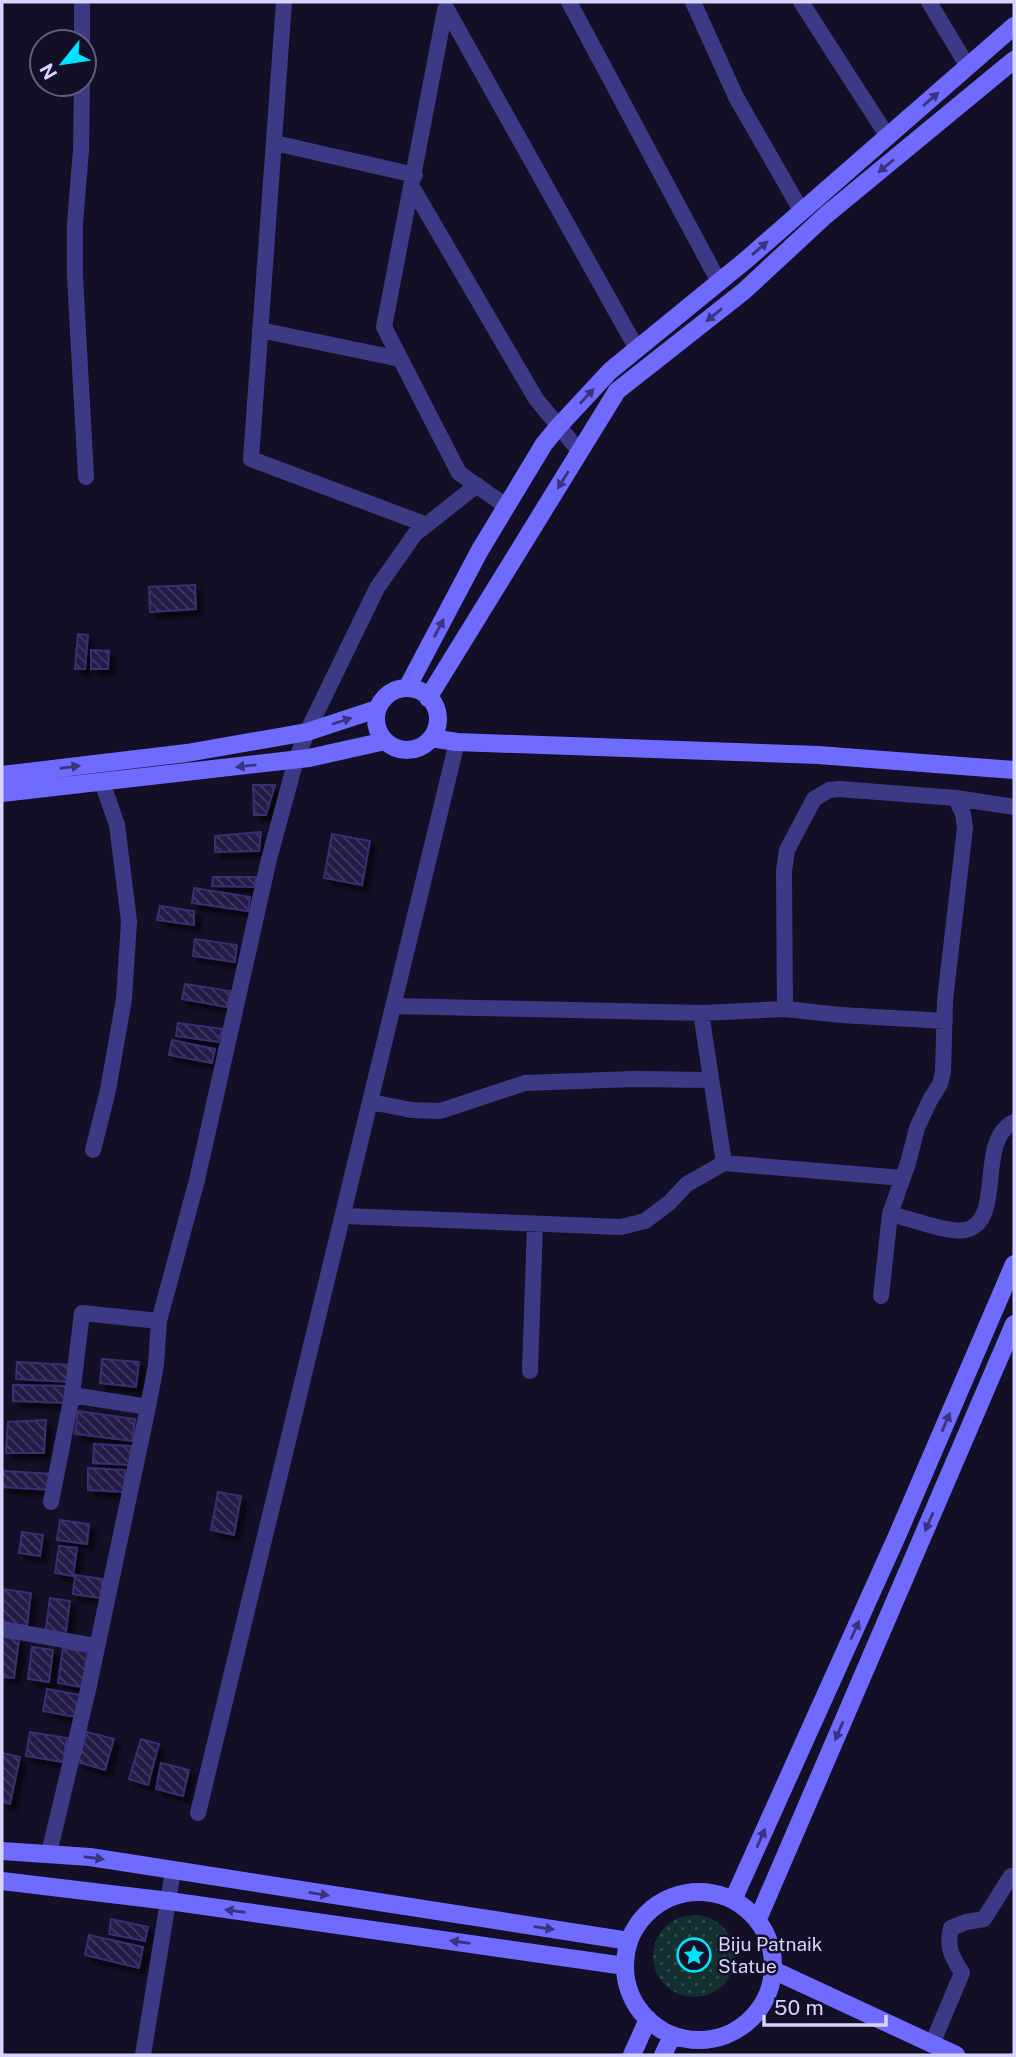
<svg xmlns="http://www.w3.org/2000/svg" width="1016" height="2057" font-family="'Public Sans',sans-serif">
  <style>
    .park { fill: url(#park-dots) }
    .building { fill: url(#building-back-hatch); stroke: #3b2d73; stroke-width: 2; filter: url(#shadow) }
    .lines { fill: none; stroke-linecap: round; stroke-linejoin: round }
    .street { stroke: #3d3a85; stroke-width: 16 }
    .secondary { stroke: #6f6bff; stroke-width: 18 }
    .oneway { fill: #38347d }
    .labels { text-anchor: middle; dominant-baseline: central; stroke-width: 5; stroke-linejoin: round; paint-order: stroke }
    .poi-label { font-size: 19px; fill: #d9d4ff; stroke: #130f26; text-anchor: start }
  </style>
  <defs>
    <pattern id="park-dots" width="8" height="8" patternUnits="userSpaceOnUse" patternTransform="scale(1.75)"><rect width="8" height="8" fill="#12302f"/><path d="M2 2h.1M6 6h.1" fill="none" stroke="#344d4e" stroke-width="1.8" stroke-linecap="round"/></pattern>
    <pattern id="building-back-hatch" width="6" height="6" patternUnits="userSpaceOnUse" patternTransform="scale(1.75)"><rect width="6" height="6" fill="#241b47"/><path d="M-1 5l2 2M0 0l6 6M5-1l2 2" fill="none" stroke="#433b63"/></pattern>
    <filter id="shadow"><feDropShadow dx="6" dy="6" stdDeviation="2" flood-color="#0009"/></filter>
  </defs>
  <rect width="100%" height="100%" fill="#130f26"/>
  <path class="park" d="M653 1956a41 41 0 1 1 82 0a41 41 0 1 1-82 0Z"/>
  <path class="building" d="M 195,585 L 196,609 L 150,612 L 149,587 Z
    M 78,634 L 88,635 L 85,669 L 75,669 Z
    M 91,650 L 109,651 L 108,669 L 91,669 Z
    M 253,785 L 275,785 L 266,815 L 254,815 Z
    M 261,832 L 259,851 L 215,852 L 215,836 Z
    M 332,834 L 370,841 L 362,885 L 324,878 Z
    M 213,877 L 256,877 L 254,887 L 212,886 Z
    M 194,888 L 250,897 L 248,911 L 192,903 Z
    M 160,906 L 194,911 L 194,925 L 157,920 Z
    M 195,939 L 237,945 L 235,962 L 193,956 Z
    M 185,984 L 230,991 L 227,1007 L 182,999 Z
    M 178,1023 L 223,1029 L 218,1042 L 176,1036 Z
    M 172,1040 L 215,1049 L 212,1063 L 169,1055 Z
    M 102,1359 L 139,1362 L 136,1387 L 100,1383 Z
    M 17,1362 L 71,1365 L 70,1382 L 16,1379 Z
    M 13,1385 L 67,1386 L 67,1403 L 13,1401 Z
    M 78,1411 L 135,1419 L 132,1441 L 75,1434 Z
    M 46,1420 L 44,1453 L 6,1453 L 8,1422 Z
    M 94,1444 L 131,1446 L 130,1465 L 93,1463 Z
    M 88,1468 L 125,1470 L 124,1492 L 88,1490 Z
    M 2,1471 L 53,1474 L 52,1490 L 2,1487 Z
    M 218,1492 L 241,1496 L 234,1535 L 211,1530 Z
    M 60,1520 L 89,1524 L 87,1544 L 57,1540 Z
    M 22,1532 L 43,1535 L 40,1556 L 19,1553 Z
    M 59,1546 L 77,1548 L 73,1576 L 55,1573 Z
    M 75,1575 L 103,1579 L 100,1598 L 73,1594 Z
    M 3,1589 L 31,1593 L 27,1626 L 2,1622 Z
    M 50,1598 L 70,1601 L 65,1638 L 45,1635 Z
    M 2,1637 L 19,1639 L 14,1678 L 2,1677 Z
    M 32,1647 L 53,1650 L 49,1682 L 28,1679 Z
    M 63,1648 L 88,1652 L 82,1687 L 58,1683 Z
    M 47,1689 L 80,1695 L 76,1717 L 43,1711 Z
    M 30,1732 L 67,1738 L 63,1762 L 26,1756 Z
    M 87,1732 L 114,1739 L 105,1770 L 78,1762 Z
    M 141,1739 L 159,1744 L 148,1785 L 129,1779 Z
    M 2,1753 L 20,1757 L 10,1804 L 2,1802 Z
    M 161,1763 L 189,1770 L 183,1796 L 156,1789 Z
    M 111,1919 L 148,1927 L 145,1941 L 109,1934 Z
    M 89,1935 L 143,1947 L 139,1968 L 85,1955 Z"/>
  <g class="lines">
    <path class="street" d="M 284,2 L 251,459 L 427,525
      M 569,2 L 719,282
      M 693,2 L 736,97 L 802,212
      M 801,2 L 888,137
      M 929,2 L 968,67
      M 446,8 L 637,349
      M 445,10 L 384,327 L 459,473 L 506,506
      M 82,42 L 82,2
      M 82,84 L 81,150 L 75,223 L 75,276 L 86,477
      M 275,143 L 415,175
      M 412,187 L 536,399 L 580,452
      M 260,330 L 400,359
      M 956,798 L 1014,807
      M 394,1006 L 701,1013 L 724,1163
      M 785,1009 L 784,871 L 787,850 L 814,799 L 829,790 L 839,789 L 956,798 L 963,814 L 965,828 L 945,1000 L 943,1072 L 940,1084 L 930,1100 L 917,1128 L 908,1163 L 890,1214 L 881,1296
      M 701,1013 L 785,1009 L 841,1015 L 945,1021
      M 371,1102 L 411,1110 L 440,1111 L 525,1083 L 633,1079 L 711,1080
      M 93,1150 L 108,1090 L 124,999 L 129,921 L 117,825 L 102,782
      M 890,1214 C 909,1218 946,1233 965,1230 C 1006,1222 975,1140 1014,1122
      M 344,1216 L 621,1227 L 645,1221 L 669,1203 L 687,1184 L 724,1163 L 903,1178
      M 530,1371 L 535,1224
      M 148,1407 L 72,1395 L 82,1313 L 159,1321
      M 51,1502 L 72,1395
      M 2,1629 L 96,1646
      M 198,1813 L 457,742
      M 49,1853 L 88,1690 L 148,1407 L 156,1365 L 159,1321 L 197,1180 L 269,859 L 296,760 L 307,732 L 377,588 L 415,534 L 477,485
      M 932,2044 L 962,1973 C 952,1957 946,1947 951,1928 L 966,1922 L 984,1919 L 1011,1876
      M 143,2055 L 173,1871"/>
    <path class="secondary" d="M 407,688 L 480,550 L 544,444 L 558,427 L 610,371 L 746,260 L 1014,26
      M376 719a31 31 0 1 1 62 0a31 31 0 1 1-62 0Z
      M 428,698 L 617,391 L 744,291 L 826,215 L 1014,60
      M 431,738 L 457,742 L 818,755 L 1014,770
      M 2,775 L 187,753 L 307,732 L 377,709
      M 2,793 L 309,758 L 385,741
      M 2,1851 L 90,1857 L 629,1941
      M 2,1881 L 169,1901 L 625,1966
      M625 1966a74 74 0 1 1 148 0a74 74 0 1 1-148 0Z
      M 733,1900 L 897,1536 L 1014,1264
      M 758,1919 L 1014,1324
      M 773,1970 L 956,2055
      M 632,2055 L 648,2019
      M 663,2055 L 672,2036"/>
  </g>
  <defs><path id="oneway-solid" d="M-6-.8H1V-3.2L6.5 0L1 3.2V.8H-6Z" transform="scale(1.75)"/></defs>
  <g class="oneway">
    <use href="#oneway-solid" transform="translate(931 99) rotate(-41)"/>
    <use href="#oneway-solid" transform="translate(886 166) rotate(140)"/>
    <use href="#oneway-solid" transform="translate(760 248) rotate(-41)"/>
    <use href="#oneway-solid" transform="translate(714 315) rotate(141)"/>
    <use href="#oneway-solid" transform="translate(587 396) rotate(-47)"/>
    <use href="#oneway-solid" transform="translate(563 480) rotate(122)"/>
    <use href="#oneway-solid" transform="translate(439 628) rotate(-62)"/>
    <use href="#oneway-solid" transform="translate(342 721) rotate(-18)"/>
    <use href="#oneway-solid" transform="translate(246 766) rotate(174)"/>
    <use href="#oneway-solid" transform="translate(70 767) rotate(-7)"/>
    <use href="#oneway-solid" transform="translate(946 1422) rotate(-67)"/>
    <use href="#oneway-solid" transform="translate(929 1522) rotate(113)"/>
    <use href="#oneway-solid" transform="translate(855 1630) rotate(-66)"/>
    <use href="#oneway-solid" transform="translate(839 1731) rotate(113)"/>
    <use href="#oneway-solid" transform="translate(761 1838) rotate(-66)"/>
    <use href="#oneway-solid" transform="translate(94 1858) rotate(8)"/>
    <use href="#oneway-solid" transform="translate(319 1894) rotate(9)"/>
    <use href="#oneway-solid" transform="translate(235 1911) rotate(-172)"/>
    <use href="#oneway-solid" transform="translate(544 1928) rotate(9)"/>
    <use href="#oneway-solid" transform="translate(460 1942) rotate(-172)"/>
  </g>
  <defs>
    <symbol id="sight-ring" viewBox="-11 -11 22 22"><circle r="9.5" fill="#130f26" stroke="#00e5ff" stroke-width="1.5"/><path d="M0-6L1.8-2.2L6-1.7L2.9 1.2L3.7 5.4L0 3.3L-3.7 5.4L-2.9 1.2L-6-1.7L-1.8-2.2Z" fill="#00e5ff"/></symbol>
  </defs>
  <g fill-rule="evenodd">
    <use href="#sight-ring" x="675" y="1936" width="38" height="38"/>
  </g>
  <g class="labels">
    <g class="poi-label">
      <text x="718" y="1944">Biju Patnaik<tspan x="718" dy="22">Statue</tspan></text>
    </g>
  </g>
  <rect width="1016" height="2057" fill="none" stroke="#d9d4ff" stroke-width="7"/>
  <g transform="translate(63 63) rotate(240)"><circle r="33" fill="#130f26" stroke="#625e7d" stroke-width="2"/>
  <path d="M0-5L12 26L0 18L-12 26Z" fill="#00e5ff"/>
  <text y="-10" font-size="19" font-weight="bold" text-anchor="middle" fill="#d9d4ff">N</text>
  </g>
  <path d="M764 2015v10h122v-10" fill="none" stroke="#d9d4ff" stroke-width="3.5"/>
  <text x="774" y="2015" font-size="21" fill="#d9d4ff" stroke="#130f26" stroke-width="5" paint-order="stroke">50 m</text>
</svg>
